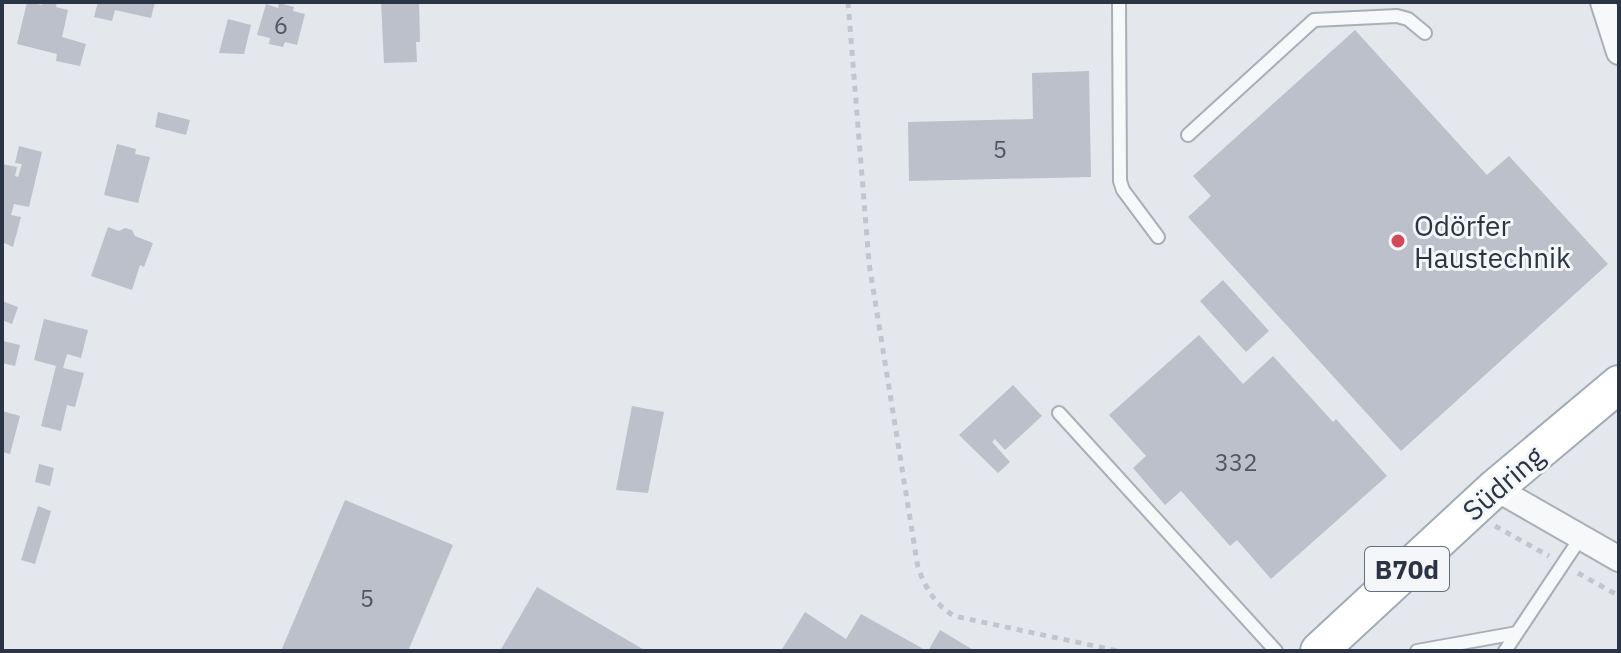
<svg xmlns="http://www.w3.org/2000/svg" width="1621" height="653" font-family="'IBM Plex Sans',sans-serif">
  <style>
    .building { fill: #bbc0ca }
    .lines { fill: none; stroke-linecap: round; stroke-linejoin: round }
    .lane-casing { stroke: #a9aeb7; stroke-width: 16 }
    .street-casing { stroke: #a9aeb7; stroke-width: 28 }
    .primary-casing { stroke: #a3abb8; stroke-width: 40 }
    .path { stroke: #c2c5cb; stroke-width: 5; stroke-dasharray: 6 6; stroke-linecap: butt }
    .lane { stroke: #f7f8fa; stroke-width: 12 }
    .street { stroke: #f7f8fa; stroke-width: 24 }
    .primary { stroke: #fff; stroke-width: 36 }
    .poi-dot { fill: #d1495b; stroke: #f4f6f9; stroke-width: 3 }
    .labels { text-anchor: middle; dominant-baseline: central; stroke-width: 6; stroke-linejoin: round; paint-order: stroke }
    .number-label { font-size: 24px; fill: #4f5766 }
    .shield { fill: #f4f6f9; stroke: #676e7b; stroke-width: 2 }
    .shield-label { font-size: 26px; font-weight: bold; fill: #2b3445 }
    .poi-label { font-size: 28px; fill: #2b3445; stroke: #f4f6f9; text-anchor: start }
    .street-label { font-size: 28px; fill: #2b3445; stroke: #f4f6f9 }
  </style>
  <rect width="100%" height="100%" fill="#e4e7ec"/>
  <path class="building" d="M 27,2 L 42,5 L 43,2 L 57,2 L 56,7 L 68,10 L 62,37 L 86,44 L 80,66 L 56,61 L 57,54 L 17,44 Z
    M 98,2 L 155,2 L 151,18 L 115,10 L 112,21 L 94,17 Z
    M 381,2 L 419,2 L 420,42 L 416,42 L 417,62 L 384,63 Z
    M 279,3 L 294,7 L 293,11 L 305,14 L 297,45 L 285,42 L 283,47 L 269,44 L 270,38 L 257,35 L 266,4 L 278,8 Z
    M 228,19 L 251,25 L 244,54 L 219,53 Z
    M 1355,30 L 1487,175 L 1509,156 L 1608,264 L 1401,451 L 1188,217 L 1211,196 L 1193,176 Z
    M 1089,71 L 1091,177 L 909,181 L 908,122 L 1033,119 L 1032,73 Z
    M 158,112 L 190,120 L 186,135 L 155,127 Z
    M 117,144 L 136,149 L 135,154 L 150,157 L 138,203 L 104,195 Z
    M 19,146 L 42,152 L 29,207 L 14,204 L 11,215 L 21,217 L 13,247 L 2,242 L 2,164 L 17,167 L 15,176 L 18,177 L 22,164 L 15,163 Z
    M 108,227 L 119,231 L 125,228 L 132,230 L 135,236 L 153,243 L 144,267 L 140,265 L 132,290 L 91,276 Z
    M 1223,280 L 1269,331 L 1246,352 L 1200,301 Z
    M 2,301 L 18,307 L 12,324 L 2,320 Z
    M 44,319 L 88,330 L 81,358 L 67,354 L 63,368 L 84,373 L 75,407 L 67,405 L 61,431 L 41,426 L 56,366 L 34,360 Z
    M 1199,335 L 1243,384 L 1273,356 L 1333,422 L 1336,419 L 1387,476 L 1271,579 L 1237,540 L 1230,546 L 1181,491 L 1165,505 L 1133,468 L 1146,456 L 1109,415 Z
    M 3,341 L 20,345 L 15,366 L 2,363 Z
    M 1013,385 L 1042,416 L 1005,450 L 995,439 L 992,442 L 1010,462 L 998,473 L 959,435 Z
    M 632,406 L 664,412 L 648,493 L 616,490 Z
    M 2,411 L 20,416 L 10,454 L 2,452 Z
    M 39,464 L 54,468 L 50,486 L 35,482 Z
    M 345,500 L 453,545 L 408,651 L 281,651 Z
    M 38,506 L 51,511 L 35,564 L 21,560 Z
    M 537,587 L 646,651 L 500,651 Z
    M 805,612 L 846,639 L 861,614 L 927,651 L 781,651 Z
    M 940,630 L 975,651 L 928,651 Z"/>
  <g class="lines">
    <defs>
      <path id="lane" d="M 1119,2 L 1120,181 L 1123,190 L 1158,237
        M 1188,135 L 1314,20 L 1397,16 L 1408,19 L 1425,33
        M 1059,413 L 1276,651
        M 1417,651 L 1517,633
        M 1505,651 L 1581,537"/>
      <path id="street" d="M 1603,2 L 1619,52
        M 1495,488 L 1619,559"/>
      <path id="primary" d="M 1319,651 L 1495,488 L 1619,384"/>
    </defs>
    <use href="#lane" class="lane-casing"/>
    <use href="#street" class="street-casing"/>
    <use href="#primary" class="primary-casing"/>
    <path class="path" d="M 848,2 L 869,263 L 918,568 C 927,590 934,603 954,616 L 1118,651
      M 1495,526 L 1549,556
      M 1578,573 L 1619,596"/>
    <use href="#lane" class="lane"/>
    <use href="#street" class="street"/>
    <use href="#primary" class="primary"/>
  </g>
  <circle class="poi-dot" cx="1398" cy="241" r="8"/>
  <g class="labels">
    <g class="number-label">
      <text x="281" y="25">6</text>
      <text x="1000" y="149">5</text>
      <text x="1236" y="462">332</text>
      <text x="367" y="598">5</text>
    </g>
    <rect class="shield" x="1365" y="547" width="84" height="44" rx="6"/>
    <g class="shield-label">
      <text x="1407" y="569">B70d</text>
    </g>
    <g class="poi-label">
      <text x="1414" y="225">Odörfer<tspan x="1414" dy="32">Haustechnik</tspan></text>
    </g>
    <g class="street-label">
      <text transform="translate(1503 483) rotate(-41)">Südring</text>
    </g>
  </g>
  <rect width="1621" height="653" fill="none" stroke="#2b3445" stroke-width="8"/>
</svg>
